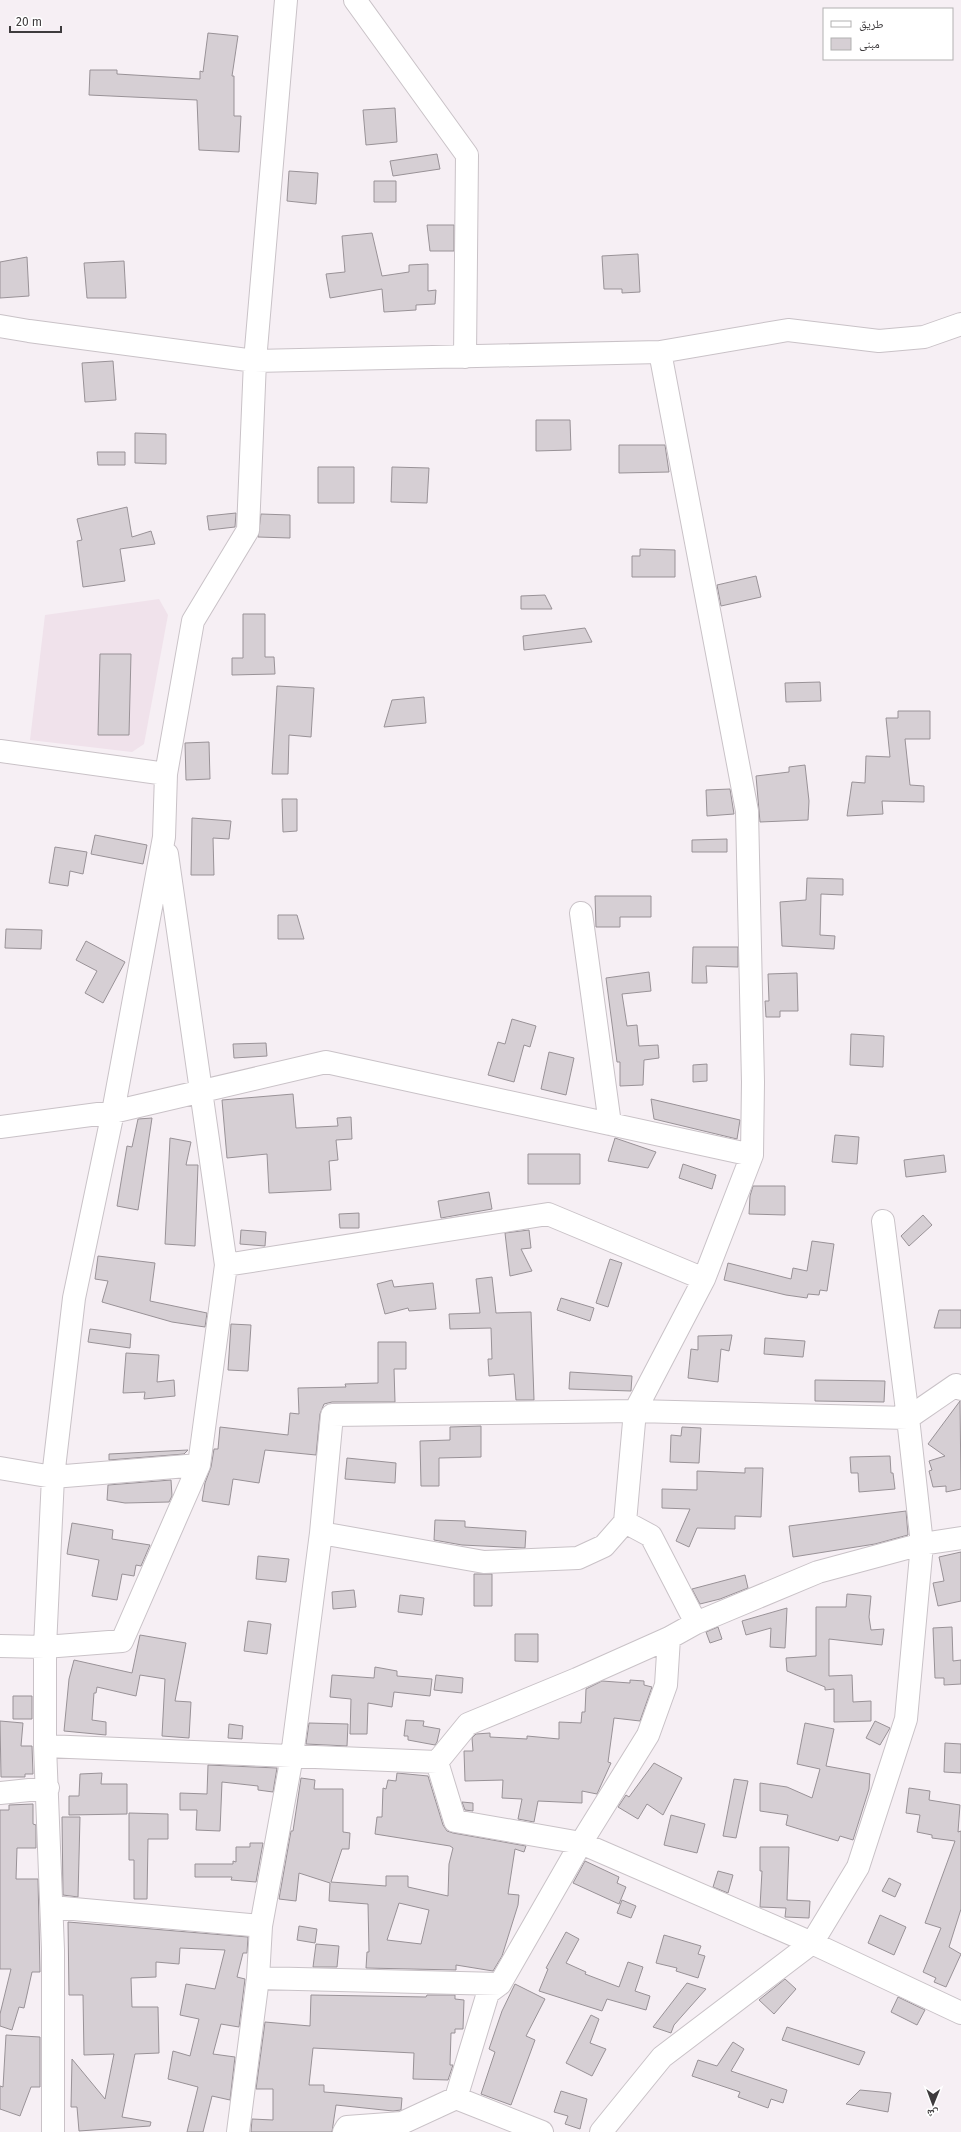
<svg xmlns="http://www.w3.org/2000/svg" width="961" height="2132" font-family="'Fira Sans','Noto Naskh Arabic',sans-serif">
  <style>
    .built { fill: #f0e2eb }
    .building { fill: #d6cfd4; stroke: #999297; fill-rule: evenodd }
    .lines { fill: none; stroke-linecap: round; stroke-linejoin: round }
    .minor-casing { stroke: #c9c2c7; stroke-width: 24 }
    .minor { stroke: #fff; stroke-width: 22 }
  </style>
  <rect width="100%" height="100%" fill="#f6eff4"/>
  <path class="built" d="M 159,599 L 168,615 L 144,744 L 132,752 L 30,740 L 45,615 Z"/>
  <path class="building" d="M 208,33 L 238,36 L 232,76 L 234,76 L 234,116 L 241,116 L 239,152 L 199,150 L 197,100 L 89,95 L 90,70 L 117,70 L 117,74 L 200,79 L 200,71 L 203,72 Z
    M 395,108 L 397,142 L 366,145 L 363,110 Z
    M 437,154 L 440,169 L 393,176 L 390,161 Z
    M 289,171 L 318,173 L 316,204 L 287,201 Z
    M 374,181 L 396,181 L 396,202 L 374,202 Z
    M 427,225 L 454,225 L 454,251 L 430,251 Z
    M 372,233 L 382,276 L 409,272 L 409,265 L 428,264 L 428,291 L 436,290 L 435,304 L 416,305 L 416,310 L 384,312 L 382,289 L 330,298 L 326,274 L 345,272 L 342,236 Z
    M 638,254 L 640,292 L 622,293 L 622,289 L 604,289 L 602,256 Z
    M 27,257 L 29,296 L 0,298 L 0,262 Z
    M 124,261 L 126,298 L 87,298 L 84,263 Z
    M 113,361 L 116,400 L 85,402 L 82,363 Z
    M 536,420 L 570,420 L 571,450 L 536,451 Z
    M 135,433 L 166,434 L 166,464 L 135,463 Z
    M 619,445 L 665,445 L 669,472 L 619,473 Z
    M 97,452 L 125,452 L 125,465 L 98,465 Z
    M 318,467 L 354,467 L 354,503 L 318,503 Z
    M 392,467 L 429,468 L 427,503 L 391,502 Z
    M 127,507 L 132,537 L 151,531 L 155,544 L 120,549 L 125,581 L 83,587 L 77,541 L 82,540 L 77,519 Z
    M 236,513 L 235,527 L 209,530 L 207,516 Z
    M 261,514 L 290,515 L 290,538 L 258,537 Z
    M 640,549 L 675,550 L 675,577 L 632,577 L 632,556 L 640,556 Z
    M 756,576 L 761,597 L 721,606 L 717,585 Z
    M 545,595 L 552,609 L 521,609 L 521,596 Z
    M 243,614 L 265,614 L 265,657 L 274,657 L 275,674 L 232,675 L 232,658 L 243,658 Z
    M 585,628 L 592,642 L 524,650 L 523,636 Z
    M 100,654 L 131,654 L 129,735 L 98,735 Z
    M 820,682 L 821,701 L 786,702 L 785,683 Z
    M 277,686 L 314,688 L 311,737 L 289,735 L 288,774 L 272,774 Z
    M 424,697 L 426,723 L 384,727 L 392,700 Z
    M 898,711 L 930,711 L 930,739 L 905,739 L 910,785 L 924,786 L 924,802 L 882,801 L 883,814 L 847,816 L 852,782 L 865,783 L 866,756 L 890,757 L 886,718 L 898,718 Z
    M 209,742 L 210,779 L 186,780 L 185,743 Z
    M 805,765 L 809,801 L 808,820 L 760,822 L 756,776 L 789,772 L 789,767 Z
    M 730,789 L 734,814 L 707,816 L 706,790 Z
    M 282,799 L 297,799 L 297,831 L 283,832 Z
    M 192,818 L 231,821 L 229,839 L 213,838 L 214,875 L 191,875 Z
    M 95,835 L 147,845 L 143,864 L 91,854 Z
    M 727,839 L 727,852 L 692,852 L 692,840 Z
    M 55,847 L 87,852 L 83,874 L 70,871 L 68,886 L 49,883 Z
    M 807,878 L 843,879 L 843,895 L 821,894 L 820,935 L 835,936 L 834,949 L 782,946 L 780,902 L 806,900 Z
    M 595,896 L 651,896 L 651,917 L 620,917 L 620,927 L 596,927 Z
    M 278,915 L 297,915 L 304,939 L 278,939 Z
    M 6,929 L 42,930 L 41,949 L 5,948 Z
    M 86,941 L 125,962 L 103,1003 L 85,993 L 97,971 L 76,960 Z
    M 693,947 L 738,947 L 738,967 L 706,966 L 707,983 L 692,983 Z
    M 649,972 L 651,991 L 622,994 L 627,1026 L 637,1025 L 639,1046 L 658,1045 L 659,1058 L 644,1060 L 643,1085 L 620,1086 L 620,1062 L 617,1062 L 606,978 Z
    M 797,973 L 798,1011 L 780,1011 L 780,1017 L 766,1017 L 765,1001 L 769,1001 L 768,974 Z
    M 512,1019 L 536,1026 L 530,1047 L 524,1045 L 514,1082 L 488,1075 L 498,1042 L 505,1044 Z
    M 851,1034 L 884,1036 L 883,1067 L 850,1065 Z
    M 266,1043 L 267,1056 L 234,1058 L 233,1044 Z
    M 549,1052 L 574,1058 L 566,1095 L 541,1089 Z
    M 707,1064 L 707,1081 L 693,1082 L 693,1065 Z
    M 293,1094 L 296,1128 L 338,1126 L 337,1118 L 351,1117 L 352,1139 L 336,1140 L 338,1160 L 329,1161 L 331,1190 L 269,1193 L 267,1154 L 227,1158 L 222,1100 Z
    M 651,1099 L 740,1120 L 737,1139 L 654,1119 Z
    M 152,1118 L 138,1210 L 117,1206 L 127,1146 L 132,1147 L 138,1119 Z
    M 835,1135 L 859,1137 L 857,1164 L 832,1162 Z
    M 170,1138 L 191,1142 L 186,1165 L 198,1165 L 195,1246 L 165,1244 Z
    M 615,1138 L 656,1152 L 648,1168 L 608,1161 Z
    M 528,1154 L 580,1154 L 580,1184 L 528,1184 Z
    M 944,1155 L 946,1172 L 906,1177 L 904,1160 Z
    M 683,1164 L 716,1175 L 712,1189 L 679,1178 Z
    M 753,1186 L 785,1186 L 785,1215 L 749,1214 L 750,1196 Z
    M 489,1192 L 492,1209 L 441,1218 L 438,1201 Z
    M 359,1213 L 359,1228 L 340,1228 L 339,1214 Z
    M 923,1215 L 932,1225 L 909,1246 L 901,1236 Z
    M 241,1230 L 266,1232 L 265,1246 L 240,1244 Z
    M 529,1230 L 531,1248 L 521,1249 L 532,1271 L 510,1276 L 505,1233 Z
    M 812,1241 L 834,1244 L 827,1291 L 820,1290 L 819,1295 L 808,1294 L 807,1298 L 786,1295 L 724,1280 L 728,1263 L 791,1279 L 793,1268 L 807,1271 Z
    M 98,1256 L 155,1263 L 150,1301 L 207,1313 L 205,1327 L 172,1322 L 102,1302 L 108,1281 L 95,1279 Z
    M 610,1259 L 622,1263 L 608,1307 L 596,1303 Z
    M 492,1277 L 496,1313 L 531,1312 L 534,1400 L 516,1400 L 514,1374 L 489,1376 L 488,1359 L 492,1359 L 491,1328 L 450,1329 L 449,1314 L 480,1313 L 476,1279 Z
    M 392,1280 L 394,1287 L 433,1283 L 436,1309 L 409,1311 L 408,1308 L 385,1314 L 377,1284 Z
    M 561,1298 L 594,1308 L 590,1321 L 557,1310 Z
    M 939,1310 L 961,1310 L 961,1328 L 934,1328 Z
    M 231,1324 L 251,1325 L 248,1371 L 228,1370 Z
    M 90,1329 L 131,1334 L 130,1348 L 88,1342 Z
    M 732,1335 L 729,1351 L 721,1349 L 718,1382 L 688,1378 L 691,1349 L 698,1350 L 698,1336 Z
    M 765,1338 L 805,1341 L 803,1357 L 764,1354 Z
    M 378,1342 L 406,1342 L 406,1369 L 394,1369 L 395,1402 L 332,1402 L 324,1404 L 320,1414 L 316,1455 L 265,1450 L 259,1483 L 233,1479 L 229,1505 L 202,1501 L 205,1483 L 211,1467 L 214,1449 L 218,1449 L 220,1427 L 288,1435 L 290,1413 L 299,1414 L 298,1388 L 346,1387 L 345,1384 L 378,1383 Z
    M 126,1353 L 159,1355 L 157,1382 L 174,1380 L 175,1396 L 144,1399 L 145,1392 L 123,1393 Z
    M 570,1372 L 632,1376 L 631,1391 L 569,1389 Z
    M 815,1380 L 885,1381 L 884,1402 L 815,1401 Z
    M 960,1401 L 961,1489 L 946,1492 L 946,1486 L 933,1487 L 929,1471 L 932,1470 L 929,1461 L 945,1456 L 928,1444 Z
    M 481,1426 L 481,1457 L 439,1458 L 439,1486 L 421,1486 L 420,1441 L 450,1440 L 450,1427 Z
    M 682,1427 L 701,1428 L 699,1463 L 670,1462 L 671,1435 L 681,1436 Z
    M 188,1450 L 184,1454 L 109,1460 L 109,1454 Z
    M 890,1456 L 891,1473 L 893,1473 L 895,1489 L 859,1492 L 858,1473 L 851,1473 L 850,1457 Z
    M 347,1458 L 396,1463 L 395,1483 L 345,1479 Z
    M 745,1468 L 763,1468 L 761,1517 L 735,1516 L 735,1529 L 697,1528 L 689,1547 L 676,1541 L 690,1509 L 662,1508 L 662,1489 L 697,1490 L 697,1471 L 745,1473 Z
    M 171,1480 L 172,1496 L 169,1502 L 125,1503 L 107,1500 L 108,1485 Z
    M 906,1511 L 908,1535 L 875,1544 L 793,1557 L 789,1526 Z
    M 435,1520 L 465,1521 L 465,1527 L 526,1531 L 525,1548 L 462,1545 L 434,1540 Z
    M 72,1523 L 113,1530 L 112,1539 L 150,1545 L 141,1566 L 136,1565 L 134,1576 L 122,1574 L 117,1600 L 92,1596 L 99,1560 L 67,1554 Z
    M 961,1552 L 961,1601 L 938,1606 L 933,1583 L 944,1581 L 939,1557 Z
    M 258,1556 L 289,1559 L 286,1582 L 256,1579 Z
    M 474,1574 L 492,1574 L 492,1606 L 474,1606 Z
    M 745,1575 L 748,1588 L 720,1599 L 700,1604 L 692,1589 Z
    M 354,1590 L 356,1607 L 333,1609 L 332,1592 Z
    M 847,1594 L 871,1596 L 869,1617 L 871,1630 L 884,1629 L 882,1645 L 829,1639 L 829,1676 L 852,1675 L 853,1702 L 871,1701 L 871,1721 L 834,1722 L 834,1689 L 825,1690 L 825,1687 L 787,1671 L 786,1658 L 816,1656 L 816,1607 L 846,1607 Z
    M 400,1595 L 424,1598 L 422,1615 L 398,1612 Z
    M 787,1608 L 785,1648 L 770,1647 L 771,1628 L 746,1635 L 742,1621 Z
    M 248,1621 L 271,1624 L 267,1654 L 244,1651 Z
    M 718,1627 L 722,1639 L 710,1643 L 706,1632 Z
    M 952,1627 L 953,1661 L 961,1660 L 961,1684 L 944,1685 L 944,1678 L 935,1678 L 933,1628 Z
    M 515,1634 L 538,1634 L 538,1662 L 515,1661 Z
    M 140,1635 L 186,1643 L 175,1701 L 191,1702 L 189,1738 L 162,1736 L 165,1679 L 140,1675 L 136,1696 L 97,1687 L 96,1693 L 94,1693 L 92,1720 L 106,1722 L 106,1735 L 64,1731 L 69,1679 L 74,1660 L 132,1673 Z
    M 375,1667 L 397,1671 L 397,1676 L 432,1679 L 430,1696 L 394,1692 L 392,1707 L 368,1703 L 367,1734 L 350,1734 L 351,1699 L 330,1697 L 332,1675 L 374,1678 Z
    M 436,1675 L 463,1678 L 462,1693 L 434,1690 Z
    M 630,1680 L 644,1681 L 644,1685 L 652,1687 L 640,1721 L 614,1718 L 608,1762 L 611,1763 L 597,1794 L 582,1791 L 582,1803 L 538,1801 L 534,1822 L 518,1819 L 522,1799 L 502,1798 L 503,1780 L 465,1781 L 464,1751 L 473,1751 L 472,1738 L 476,1734 L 490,1733 L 490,1737 L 527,1739 L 527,1736 L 559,1739 L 559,1722 L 581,1723 L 582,1712 L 585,1712 L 586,1689 L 602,1681 L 630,1683 Z
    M 13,1696 L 32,1696 L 32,1719 L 13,1719 Z
    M 406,1720 L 424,1721 L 423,1726 L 440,1729 L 437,1742 L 435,1745 L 408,1740 L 408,1736 L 404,1736 Z
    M 0,1721 L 23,1723 L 21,1746 L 32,1746 L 33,1774 L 25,1774 L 25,1777 L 1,1777 Z
    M 875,1721 L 890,1728 L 880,1745 L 866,1738 Z
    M 309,1723 L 348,1724 L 347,1746 L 306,1744 Z
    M 805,1723 L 834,1729 L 826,1766 L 870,1774 L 869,1789 L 853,1840 L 840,1836 L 838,1841 L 786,1825 L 788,1815 L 760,1811 L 760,1783 L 787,1787 L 812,1798 L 820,1769 L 797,1764 Z
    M 229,1724 L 243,1726 L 242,1739 L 228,1738 Z
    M 945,1743 L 961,1744 L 961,1773 L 944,1772 Z
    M 654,1763 L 682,1778 L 663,1815 L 647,1804 L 638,1819 L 618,1807 L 626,1795 L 629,1797 Z
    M 208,1765 L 277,1768 L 273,1792 L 258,1790 L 258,1786 L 222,1782 L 220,1831 L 196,1830 L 197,1810 L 180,1810 L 180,1793 L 207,1794 Z
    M 102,1773 L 101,1784 L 127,1784 L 127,1814 L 69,1815 L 69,1796 L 79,1796 L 80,1774 Z
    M 397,1773 L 428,1776 L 443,1825 L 447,1831 L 453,1833 L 526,1846 L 524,1852 L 515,1849 L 508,1894 L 519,1895 L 518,1905 L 502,1956 L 493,1971 L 456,1965 L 456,1970 L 366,1968 L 367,1952 L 369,1952 L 368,1904 L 329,1901 L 330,1883 L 299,1873 L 296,1901 L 279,1899 L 291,1831 L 293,1831 L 301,1778 L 315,1780 L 314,1789 L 343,1789 L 343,1832 L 350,1833 L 349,1849 L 342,1849 L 331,1882 L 386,1886 L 386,1876 L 408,1876 L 408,1887 L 448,1896 L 449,1864 L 453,1848 L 450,1846 L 375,1834 L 377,1817 L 382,1817 L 383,1788 L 386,1789 L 388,1780 L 396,1781 ZM 399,1903 L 429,1910 L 421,1944 L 387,1940 Z
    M 734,1779 L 748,1781 L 736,1838 L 723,1836 Z
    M 909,1788 L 930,1791 L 929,1800 L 960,1805 L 958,1832 L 961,1831 L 961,1909 L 949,1947 L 961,1954 L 946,1987 L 934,1982 L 936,1978 L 923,1972 L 941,1928 L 925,1923 L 955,1841 L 932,1838 L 932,1835 L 917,1832 L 920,1815 L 906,1813 Z
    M 462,1802 L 473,1803 L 473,1811 L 465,1810 Z
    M 33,1804 L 33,1824 L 36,1825 L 36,1848 L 17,1848 L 16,1879 L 38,1879 L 40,1972 L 32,1972 L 24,2008 L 19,2007 L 12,2030 L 0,2026 L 0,2014 L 11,1969 L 0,1969 L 0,1810 L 9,1810 L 9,1805 Z
    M 129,1813 L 168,1814 L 168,1839 L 148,1839 L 147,1899 L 134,1899 L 134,1860 L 129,1860 Z
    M 671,1815 L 705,1824 L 697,1853 L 664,1845 Z
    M 62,1817 L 80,1817 L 78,1897 L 63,1895 Z
    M 250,1843 L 263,1843 L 256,1882 L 231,1880 L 232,1877 L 195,1877 L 195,1864 L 233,1864 L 233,1861 L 236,1862 L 236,1847 L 250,1847 Z
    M 760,1847 L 789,1847 L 787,1900 L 810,1901 L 809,1918 L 785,1917 L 786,1908 L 760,1907 L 762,1871 L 760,1871 Z
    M 585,1861 L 619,1877 L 617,1883 L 626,1887 L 619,1904 L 573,1883 Z
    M 718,1871 L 733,1875 L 728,1893 L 713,1887 Z
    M 889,1878 L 901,1884 L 895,1897 L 882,1891 Z
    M 622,1900 L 636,1906 L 631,1918 L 617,1913 Z
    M 880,1915 L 906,1927 L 894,1955 L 868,1943 Z
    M 68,1922 L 248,1937 L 247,1953 L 243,1953 L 237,1977 L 245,1979 L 239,2027 L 221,2024 L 213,2054 L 235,2057 L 230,2100 L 212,2096 L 203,2132 L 187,2132 L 198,2087 L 168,2079 L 173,2051 L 190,2056 L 199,2019 L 180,2015 L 186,1984 L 215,1989 L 225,1950 L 180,1948 L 179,1964 L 156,1962 L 156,1977 L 131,1978 L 132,2007 L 158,2007 L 159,2053 L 135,2054 L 122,2117 L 151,2122 L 150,2126 L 79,2131 L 77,2107 L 71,2107 L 72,2059 L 105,2099 L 114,2054 L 84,2055 L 83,1995 L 69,1995 Z
    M 299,1926 L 317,1929 L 315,1943 L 297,1940 Z
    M 566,1932 L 579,1939 L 566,1963 L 586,1972 L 585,1974 L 619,1987 L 628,1962 L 643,1967 L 635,1991 L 650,1996 L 646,2010 L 607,1999 L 602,2011 L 539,1991 L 548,1969 L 546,1968 Z
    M 664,1935 L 701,1946 L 698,1954 L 705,1956 L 698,1978 L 676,1971 L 677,1968 L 656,1963 Z
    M 316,1944 L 339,1946 L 337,1967 L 313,1967 Z
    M 785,1979 L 796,1989 L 774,2014 L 759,2000 Z
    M 687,1983 L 706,1989 L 674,2025 L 671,2033 L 653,2027 Z
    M 515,1984 L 545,1999 L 526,2036 L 535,2040 L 511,2105 L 481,2094 L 495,2052 L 489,2049 L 502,2011 Z
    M 311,1995 L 426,1997 L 427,1995 L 455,1995 L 455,1999 L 464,2000 L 463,2029 L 455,2029 L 455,2033 L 451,2033 L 450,2065 L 453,2065 L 448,2080 L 413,2079 L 414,2053 L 313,2048 L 309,2085 L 324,2085 L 324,2092 L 402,2098 L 401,2110 L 393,2111 L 336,2105 L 332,2132 L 251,2132 L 252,2119 L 273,2120 L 273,2089 L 256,2089 L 265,2022 L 310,2026 Z
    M 898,1997 L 925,2010 L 917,2025 L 891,2012 Z
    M 591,2015 L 599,2019 L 590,2043 L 606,2049 L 592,2076 L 566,2063 Z
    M 787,2027 L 865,2052 L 859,2065 L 782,2040 Z
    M 6,2035 L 40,2037 L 40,2087 L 31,2087 L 20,2116 L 0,2109 L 0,2086 L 3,2087 Z
    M 733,2042 L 744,2049 L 731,2071 L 787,2090 L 783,2103 L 771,2099 L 768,2108 L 738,2097 L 740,2092 L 692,2076 L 698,2060 L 717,2066 Z
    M 860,2090 L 891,2093 L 888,2112 L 846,2104 Z
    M 561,2091 L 587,2099 L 580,2129 L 565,2124 L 568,2116 L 554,2112 Z"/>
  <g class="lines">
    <defs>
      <path id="minor" d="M 355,0 L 467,155 L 465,357
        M 0,326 L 29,331 L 255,361 L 660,352 L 788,330 L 879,341 L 924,337 L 961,324
        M 0,751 L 166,774
        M 581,913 L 610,1124
        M 0,1127 L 113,1112 L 326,1062 L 752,1155
        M 883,1221 L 908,1418 L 956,1385 L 961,1389
        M 226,1265 L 548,1214 L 704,1279
        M 0,1468 L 53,1477 L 199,1465
        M 625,1522 L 651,1536 L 696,1623
        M 321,1533 L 484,1562 L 578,1558 L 604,1546 L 625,1522 L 635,1411 L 704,1279 L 752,1155 L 753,1082 L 747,811 L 660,352
        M 961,1538 L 922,1544 L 818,1572 L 696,1623 L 669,1638 L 577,1679 L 468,1724 L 437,1762 L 455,1821 L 581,1843 L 812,1943 L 961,2013
        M 0,1646 L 45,1647 L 122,1641 L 199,1465 L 226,1265 L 167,854
        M 45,1746 L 437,1762
        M 0,1793 L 48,1788
        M 52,1907 L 261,1926
        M 258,1978 L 500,1984
        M 456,2098 L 488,1993 L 500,1984 L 581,1843 L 648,1735 L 666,1685 L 669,1638
        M 53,2132 L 53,1950 L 45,1746 L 45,1647 L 53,1477 L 74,1298 L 113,1112 L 164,837 L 166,774 L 193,621 L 248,530 L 255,361 L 286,0
        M 238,2132 L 258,1978 L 261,1926 L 292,1756 L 321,1533 L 332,1415 L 635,1411 L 908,1418 L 922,1544 L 906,1719 L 858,1867 L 812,1943 L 662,2057 L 601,2132
        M 344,2132 L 347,2127 L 402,2123 L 456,2098 L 542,2132"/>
    </defs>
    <use href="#minor" class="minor-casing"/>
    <use href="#minor" class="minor"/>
  </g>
  <rect x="823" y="8" width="130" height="52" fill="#ffffff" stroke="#b2b1b1"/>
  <rect x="831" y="21" width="20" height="6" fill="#ffffff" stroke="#b2b1b1"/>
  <text x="859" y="28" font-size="12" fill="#3e3b3d">طريق</text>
  <rect x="831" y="38" width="20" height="12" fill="#d6cfd4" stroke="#b2b1b1"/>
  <text x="859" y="48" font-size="12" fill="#3e3b3d">مبنى</text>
  <g transform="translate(933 2104) rotate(181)" stroke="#ffffff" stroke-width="3" paint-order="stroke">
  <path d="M0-3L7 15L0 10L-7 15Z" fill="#3e3b3d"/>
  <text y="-6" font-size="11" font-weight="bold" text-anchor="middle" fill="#3e3b3d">ش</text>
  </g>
  <path d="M10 26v6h51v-6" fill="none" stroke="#3e3b3d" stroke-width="2"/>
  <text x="16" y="26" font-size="12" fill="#3e3b3d" stroke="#ffffff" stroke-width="3" paint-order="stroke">20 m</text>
</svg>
